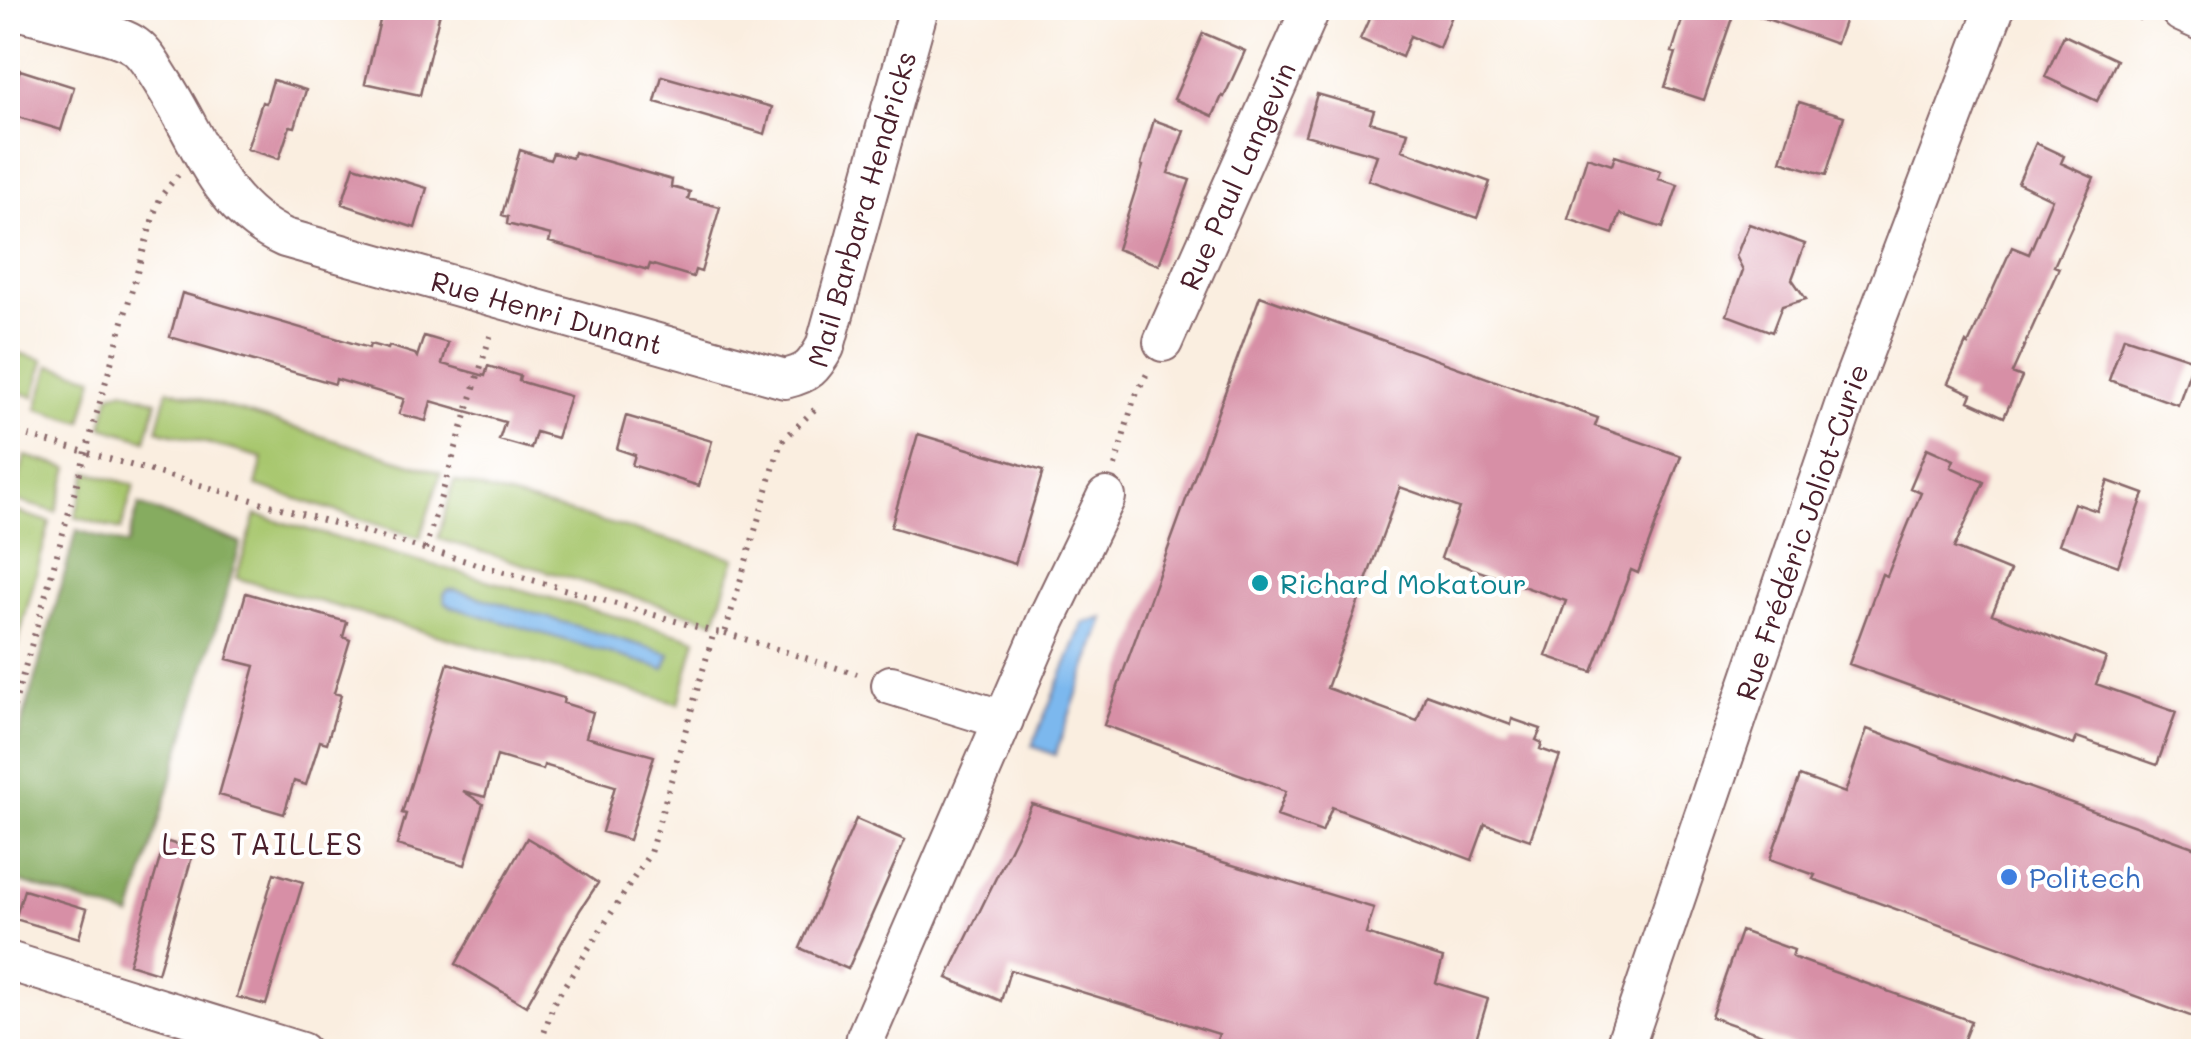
<svg xmlns="http://www.w3.org/2000/svg" width="2211" height="1059" font-family="Mali,sans-serif">
  <style>
    .green { fill: #a8c76e; stroke: #79734c; stroke-width: 2.5 }
    .forest { fill: #86ac61; stroke: #686646; stroke-width: 2.5 }
    .water { fill: #7bb8ee; stroke: #626c8c; stroke-width: 2.5 }
    .building { fill: #d78fa6 }
    .lines { fill: none; stroke-linecap: round; stroke-linejoin: round }
    .minor-casing { stroke: #88676a; stroke-width: 42 }
    .major-casing { stroke: #88676a; stroke-width: 52 }
    .path { stroke: #88676a; stroke-width: 6; stroke-dasharray: 2.5 8; stroke-linecap: butt }
    .minor { stroke: #fff; stroke-width: 38 }
    .major { stroke: #fff; stroke-width: 48 }
    .culture-dot { fill: #0f9aa8; stroke: #fff; stroke-width: 4 }
    .shop-dot { fill: #3f7fe0; stroke: #fff; stroke-width: 4 }
    .labels { text-anchor: middle; dominant-baseline: central; stroke-width: 8; stroke-linejoin: round; paint-order: stroke }
    .street-label { font-size: 28px; fill: #4a1f2b; stroke: #fff }
    .culture-label { font-size: 28px; fill: #0d838f; stroke: #fff; text-anchor: start }
    .shop-label { font-size: 28px; fill: #366cbe; stroke: #fff; text-anchor: start }
    .neighbourhood-label { font-size: 30px; letter-spacing: 2.5px; fill: #4a1f2b; stroke: #fff }
  </style>
  <rect width="100%" height="100%" fill="#fff"/>
  <filter id="ink" filterUnits="userSpaceOnUse"><feTurbulence type="fractalNoise" baseFrequency=".01" numOctaves="2"/><feDisplacementMap in="SourceGraphic" scale="20" xChannelSelector="R" yChannelSelector="G"/><feConvolveMatrix kernelMatrix="1 2 1 2 8 2 1 2 1" color-interpolation-filters="sRGB"/></filter>
  <filter id="wash" filterUnits="userSpaceOnUse"><feTurbulence type="fractalNoise" baseFrequency=".0048" numOctaves="4" result="noise"/><feDisplacementMap in="SourceGraphic" scale="40" xChannelSelector="R" yChannelSelector="G"/><feGaussianBlur stdDeviation="2.25" result="paint"/><feColorMatrix in="noise" values="0 0 0 0 0 0 0 0 0 0 0 0 0 0 0 0 0 1.4 0 .05"/><feComposite in="paint" operator="in"/></filter>
  <g filter="url(#wash)">
    <rect width="100%" height="100%" fill="#faeee0"/>
    <path class="green" d="M 8,350 L 44,360 L 34,397 L 8,388 Z
      M 50,365 L 94,377 L 82,422 L 37,409 Z
      M 168,389 L 441,473 L 420,538 L 256,486 L 263,458 L 157,430 Z
      M 123,390 L 157,401 L 146,440 L 102,427 L 110,394 Z
      M 25,456 L 69,468 L 56,512 L 13,500 Z
      M 88,472 L 134,485 L 121,530 L 75,517 Z
      M 454,481 L 735,558 L 715,621 L 438,539 Z
      M 8,509 L 50,522 L 9,676 L 8,676 Z
      M 256,515 L 696,639 L 679,704 L 236,578 Z"/>
    <path class="forest" d="M 139,505 L 241,543 L 131,917 L 8,878 L 8,773 L 77,530 L 127,545 Z"/>
    <path class="water" d="M 448,590 L 455,590 L 670,654 L 664,669 L 452,607 L 445,602 L 444,594 Z
      M 1104,618 L 1055,755 L 1032,746 L 1083,623 Z"/>
    <g id="blocks">
      <path class="building" d="M 383,8 L 441,8 L 420,95 L 365,83 Z
        M 1344,8 L 1455,8 L 1439,48 L 1410,36 L 1402,57 L 1360,39 L 1369,19 Z
        M 1692,8 L 1700,8 L 1732,18 L 1704,100 L 1665,87 L 1676,53 L 1672,52 L 1683,17 L 1688,19 Z
        M 1745,8 L 1824,8 L 1846,16 L 1836,44 L 1745,11 Z
        M 1203,33 L 1245,51 L 1224,97 L 1222,96 L 1213,116 L 1174,99 Z
        M 2064,35 L 2117,60 L 2097,101 L 2045,77 Z
        M 20,70 L 74,87 L 61,130 L 8,114 L 8,72 L 18,75 Z
        M 662,76 L 772,107 L 765,134 L 655,102 Z
        M 273,80 L 306,90 L 295,127 L 290,126 L 279,159 L 247,149 L 262,102 L 266,103 Z
        M 1317,94 L 1374,110 L 1370,122 L 1408,132 L 1402,150 L 1490,182 L 1477,218 L 1368,180 L 1377,155 L 1305,135 Z
        M 1799,102 L 1844,116 L 1826,175 L 1781,161 Z
        M 1154,120 L 1184,131 L 1168,173 L 1190,180 L 1159,265 L 1117,249 L 1143,166 L 1141,165 Z
        M 2036,143 L 2064,156 L 2061,163 L 2094,178 L 2054,266 L 2059,268 L 2012,373 L 2022,377 L 2004,417 L 1969,401 L 1972,394 L 1948,383 L 1966,343 L 1968,345 L 2012,247 L 2029,254 L 2052,199 L 2018,183 Z
        M 520,150 L 550,160 L 553,153 L 572,158 L 574,152 L 672,180 L 671,187 L 690,192 L 688,199 L 720,207 L 701,272 L 695,270 L 693,277 L 650,264 L 648,270 L 549,242 L 551,235 L 507,224 L 508,217 L 502,215 Z
        M 1615,156 L 1661,171 L 1658,179 L 1678,185 L 1663,228 L 1620,214 L 1613,234 L 1568,219 L 1587,157 L 1612,165 Z
        M 354,166 L 427,188 L 415,228 L 342,204 Z
        M 1749,224 L 1805,244 L 1792,279 L 1806,299 L 1782,306 L 1772,332 L 1727,315 L 1743,270 L 1736,256 Z
        M 182,293 L 369,348 L 370,344 L 388,349 L 389,346 L 415,354 L 417,357 L 424,336 L 448,343 L 442,364 L 485,376 L 488,366 L 520,376 L 519,381 L 570,396 L 557,438 L 536,432 L 531,449 L 499,440 L 505,422 L 431,401 L 426,421 L 399,414 L 404,399 L 336,379 L 335,384 L 170,337 Z
        M 1260,296 L 1598,418 L 1595,426 L 1681,456 L 1638,573 L 1631,570 L 1592,672 L 1546,656 L 1566,601 L 1441,558 L 1459,508 L 1400,487 L 1327,688 L 1417,721 L 1426,694 L 1511,725 L 1512,719 L 1541,729 L 1536,740 L 1542,743 L 1540,749 L 1560,756 L 1530,840 L 1485,824 L 1472,860 L 1332,807 L 1322,832 L 1277,816 L 1286,791 L 1104,725 Z
        M 2124,337 L 2194,360 L 2178,405 L 2109,380 Z
        M 626,416 L 712,441 L 699,486 L 632,465 L 635,455 L 617,449 Z
        M 918,434 L 1043,471 L 1015,564 L 891,527 Z
        M 1927,448 L 1954,460 L 1951,467 L 1984,482 L 1954,548 L 2010,571 L 1992,614 L 2106,658 L 2096,684 L 2176,712 L 2157,765 L 2077,737 L 2074,745 L 1849,664 L 1882,574 L 1887,576 L 1921,493 L 1910,488 Z
        M 2108,481 L 2144,494 L 2118,566 L 2059,544 L 2074,503 L 2097,511 Z
        M 246,593 L 347,622 L 343,637 L 350,640 L 334,693 L 341,695 L 327,743 L 320,741 L 306,785 L 294,781 L 284,814 L 219,795 L 255,666 L 227,659 Z
        M 448,663 L 564,698 L 563,703 L 593,712 L 586,737 L 654,756 L 629,840 L 602,832 L 615,786 L 544,765 L 543,770 L 497,756 L 485,797 L 463,791 L 483,804 L 465,865 L 397,845 L 406,814 L 402,813 Z
        M 1867,729 L 2204,851 L 2204,1021 L 1813,879 L 1815,875 L 1770,859 L 1800,776 L 1845,793 Z
        M 1032,804 L 1374,908 L 1366,934 L 1443,958 L 1436,983 L 1488,999 L 1472,1052 L 1213,1052 L 1219,1034 L 1010,970 L 1001,1001 L 947,978 Z
        M 856,819 L 905,840 L 848,969 L 800,948 Z
        M 527,838 L 559,857 L 598,883 L 580,910 L 526,1006 L 456,964 Z
        M 165,841 L 194,850 L 158,973 L 129,964 Z
        M 274,873 L 303,882 L 266,1005 L 237,997 Z
        M 24,890 L 87,909 L 79,938 L 15,919 Z
        M 1741,931 L 1794,950 L 1792,957 L 1971,1021 L 1959,1052 L 1811,1052 L 1711,1017 Z"/>
    </g>
  </g>
  <g filter="url(#ink)">
    <use href="#blocks" fill-opacity="0" stroke="#88676a" stroke-width="2.5"/>
    <g class="lines">
      <defs>
        <g id="minor">
          <path id="s1" d="M 9,8 C 34,14 59,21 84,28 C 100,33 121,36 135,46 C 147,55 155,71 163,83 C 200,140 218,208 285,238 L 785,379 C 809,373 813,368 825,347 L 919,8"/>
          <path id="s2" d="M 1163,342 L 1311,8"/>
          <path d="M 891,685 L 1004,720"/>
          <path d="M 8,961 L 301,1052"/>
          <path d="M 863,1052 L 866,1037 L 1047,619 L 1106,497"/>
          <path id="s3" d="M 1623,1052 L 1848,394 L 1995,8"/>
        </g>
        <path id="major" d="M 2184,8 L 2204,17"/>
      </defs>
      <use href="#minor" class="minor-casing"/>
      <use href="#major" class="major-casing"/>
      <path class="path" d="M 2121,8 L 2146,21
        M 8,430 L 714,632
        M 1115,466 L 1134,399 L 1149,370
        M 425,549 L 492,330
        M 725,633 L 857,674
        M 8,727 C 57,556 104,385 154,214 L 161,196 L 178,175
        M 538,1052 L 554,1002 L 650,853 L 714,632 L 725,633 L 781,442 L 816,408"/>
      <use href="#minor" class="minor"/>
      <use href="#major" class="major"/>
    </g>
  </g>
  <circle class="culture-dot" cx="1260" cy="583" r="10"/>
  <circle class="shop-dot" cx="2009" cy="877" r="10"/>
  <g class="labels">
    <g class="street-label">
      <text stroke="none"><textPath href="#s2" startOffset="182">Rue Paul Langevin</textPath></text>
      <text transform="translate(861 209) rotate(-74)">Mail Barbara Hendricks</text>
      <text stroke="none"><textPath href="#s1" startOffset="652">Rue Henri Dunant</textPath></text>
      <text stroke="none"><textPath href="#s3" startOffset="550">Rue Frédéric Joliot-Curie</textPath></text>
    </g>
    <g class="culture-label">
      <text x="1280" y="583">Richard Mokatour</text>
    </g>
    <g class="shop-label">
      <text x="2029" y="877">Politech</text>
    </g>
    <g class="neighbourhood-label">
      <text x="263" y="843">LES TAILLES</text>
    </g>
  </g>
  <rect width="2211" height="1059" fill="none" stroke="#fff" stroke-width="40"/>
</svg>
